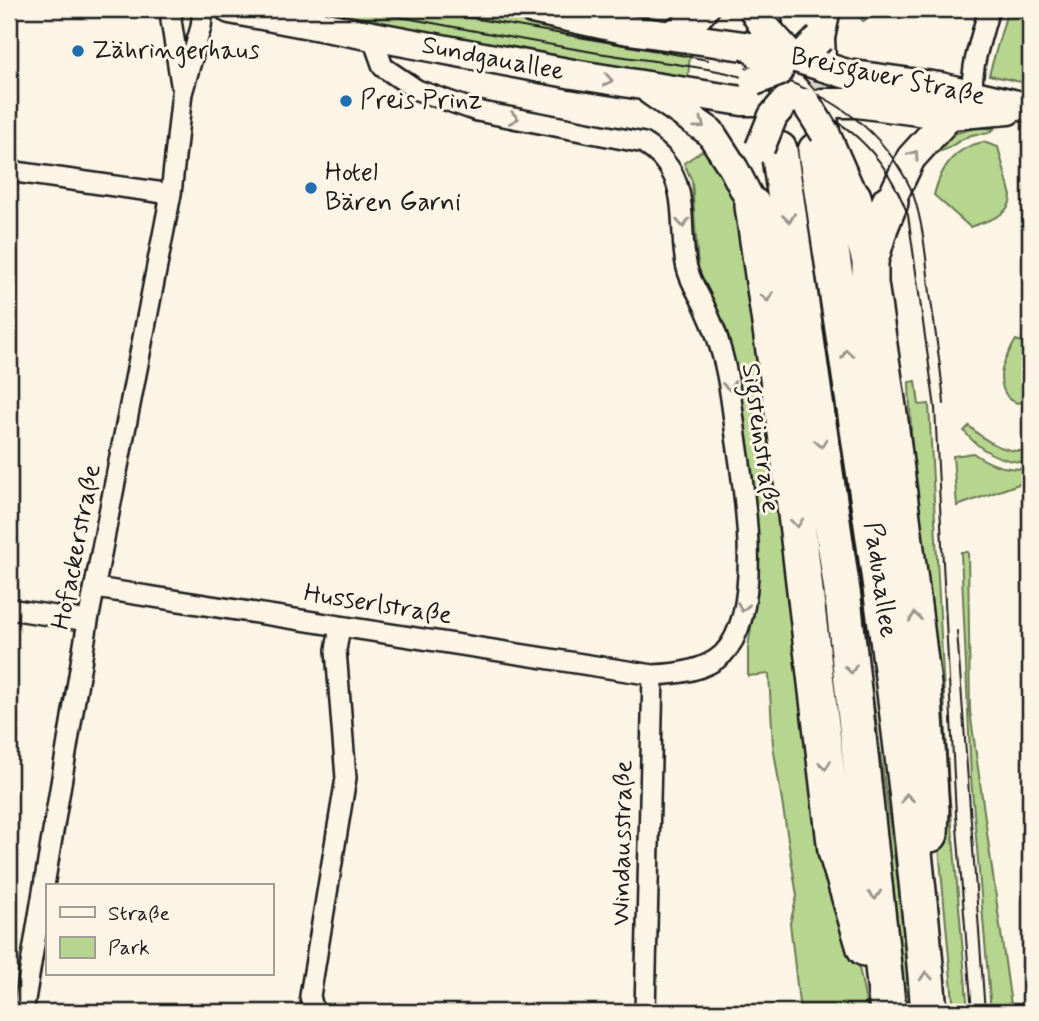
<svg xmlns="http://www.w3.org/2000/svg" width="1039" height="1021" font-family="Mynerve,sans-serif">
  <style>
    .green { fill: #b6d58e; stroke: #697855; stroke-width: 2 }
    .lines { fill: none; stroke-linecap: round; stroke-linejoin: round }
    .highway-tunnel { stroke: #dad4c7; stroke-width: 35; stroke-dasharray: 35 18; stroke-linecap: butt }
    .street-casing { stroke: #1c1c1c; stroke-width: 24 }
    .secondary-casing { stroke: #1c1c1c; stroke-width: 33 }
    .highway-casing { stroke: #1c1c1c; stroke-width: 40 }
    .street { stroke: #fcf5e5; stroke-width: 19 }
    .secondary { stroke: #fcf5e5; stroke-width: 28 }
    .highway { stroke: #fcf5e5; stroke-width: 35 }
    .tram { stroke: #1c1c1c; stroke-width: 2 }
    .secondary-bridge-casing { stroke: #1c1c1c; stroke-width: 33; stroke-linecap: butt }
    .secondary-bridge { stroke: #fcf5e5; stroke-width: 28 }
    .oneway { stroke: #97938b }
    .poi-dot { fill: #1f6fb2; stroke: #fcf5e5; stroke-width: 2.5 }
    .labels { text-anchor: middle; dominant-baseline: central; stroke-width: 6; stroke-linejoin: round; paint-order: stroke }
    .poi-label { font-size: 26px; fill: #1c1c1c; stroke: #fcf5e5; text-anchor: start }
    .street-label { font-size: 26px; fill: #1c1c1c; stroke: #fcf5e5 }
  </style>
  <rect width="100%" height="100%" fill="#fcf5e5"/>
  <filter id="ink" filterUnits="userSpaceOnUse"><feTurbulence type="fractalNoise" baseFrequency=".0143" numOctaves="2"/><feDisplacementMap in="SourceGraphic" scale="14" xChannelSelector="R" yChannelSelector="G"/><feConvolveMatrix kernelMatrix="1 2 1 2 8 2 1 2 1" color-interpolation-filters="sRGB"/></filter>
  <g filter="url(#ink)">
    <path class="green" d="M 291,9 L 471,9 L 690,51 L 688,80 L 622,73 Z
      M 853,9 L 887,9 L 887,10 L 863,21 Z
      M 1008,9 L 1030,9 L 1030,84 L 989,75 Z
      M 978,127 L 994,129 C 988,136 981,133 972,135 C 957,139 946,155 929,152 L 946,136 Z
      M 983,142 L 998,147 L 1011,196 C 1011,216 987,221 970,227 L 934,195 C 941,167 954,148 983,142 Z
      M 706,148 L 729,179 L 737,210 L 821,816 L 856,952 L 868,1012 L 800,1012 L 790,923 L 797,896 L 773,745 L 769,674 L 748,676 L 748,647 L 759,575 L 756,528 L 727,332 L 698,269 L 692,181 L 684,163 Z
      M 1016,340 L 1030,345 L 1030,400 L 1017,403 L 1009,399 C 993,379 1004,359 1016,340 Z
      M 916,381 L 919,405 L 929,404 L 949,790 L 968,1012 L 954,1012 L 939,848 L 943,794 L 913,480 L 909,382 Z
      M 969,426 C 987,443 1005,453 1030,451 L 1030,463 C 1003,462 981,453 964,431 Z
      M 973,453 C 990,465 1009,471 1030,468 L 1030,480 L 957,506 L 953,456 Z
      M 961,552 L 968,552 L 970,711 L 1012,1012 L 991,1012 L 971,778 Z
      M 866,644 L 900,899 L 911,1012 L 900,1012 L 859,646 Z"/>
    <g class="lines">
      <path class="highway-tunnel" d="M 802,29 L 814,133"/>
      <defs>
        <path id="street" d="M 173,9 L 171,20 L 181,84
          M 974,107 C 967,75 981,39 989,9
          M 9,171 L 171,194
          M 96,588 L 653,675 C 676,674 705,671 723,654 C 765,611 744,491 736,436 C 732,406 729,376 720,347 C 717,335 712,323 707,312 C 701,297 691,284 687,268 C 678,233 690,191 664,161 C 659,154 651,149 644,143 L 477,111 L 417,90 L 383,67 L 372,36
          M 9,609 L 88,621
          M 23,1012 L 88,621 L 171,194 L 182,93 L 201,27 L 203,9
          M 314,1012 L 310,996 L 346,778 L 336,650 L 340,627
          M 645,1012 L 653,675"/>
        <path id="secondary" d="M 230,9 L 573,74 L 742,101 L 757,101
          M 532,9 L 629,30 L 751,47
          M 671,35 L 690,24 L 704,9
          M 797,60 L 778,72 L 806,103
          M 821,60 L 820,38 L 826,9
          M 821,66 L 847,74 L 940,87 L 1030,108
          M 651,91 L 710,132 L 734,169 L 753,206
          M 823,103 L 857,103 L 950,115 L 1008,110
          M 823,115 L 825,133 L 853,197
          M 890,202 L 911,158 L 950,115"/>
        <path id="highway" d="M 800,9 L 802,25
          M 779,150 L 843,598 L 888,1012
          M 816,151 C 859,437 906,723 929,1012
          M 853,197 L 870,261 L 870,283 L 889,414 L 923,685 L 931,810 L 930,834
          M 753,206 L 788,447 L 836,851 L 865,948
          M 870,261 L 880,227 L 890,202"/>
      </defs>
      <use href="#street" class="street-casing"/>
      <use href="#secondary" class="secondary-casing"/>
      <use href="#highway" class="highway-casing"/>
      <use href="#street" class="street"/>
      <use href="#secondary" class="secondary"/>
      <use href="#highway" class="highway"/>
      <path class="tram" d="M 357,9 C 434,23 510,38 587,51 C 632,59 679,63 723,72 C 743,76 761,84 779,91 C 843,118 883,148 908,215 L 935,408 L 956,815 L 972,1012
        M 422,9 L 708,60
        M 746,68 C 803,83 857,108 892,157 C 900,169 908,180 913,194 C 924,226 926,260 930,293 C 935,330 941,367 944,404
        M 957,631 L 985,1012"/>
      <defs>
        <path id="secondary-bridge" d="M 753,9 L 763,25 L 793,58
          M 820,38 L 799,59 L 821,66
          M 751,47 L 778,72 L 754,81
          M 806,103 L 825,133
          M 760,148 L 773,116 L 785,102"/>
      </defs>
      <use href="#secondary-bridge" class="secondary-bridge-casing"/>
      <use href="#secondary-bridge" class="secondary-bridge"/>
    </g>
    <defs><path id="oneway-chevron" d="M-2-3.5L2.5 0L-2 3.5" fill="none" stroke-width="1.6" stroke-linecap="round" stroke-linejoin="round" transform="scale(1.75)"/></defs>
    <g class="oneway">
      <use href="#oneway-chevron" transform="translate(608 80) rotate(10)"/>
      <use href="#oneway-chevron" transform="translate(514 118) rotate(10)"/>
      <use href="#oneway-chevron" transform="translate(700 124) rotate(36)"/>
      <use href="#oneway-chevron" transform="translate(914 155) rotate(-56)"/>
      <use href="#oneway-chevron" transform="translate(789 218) rotate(82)"/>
      <use href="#oneway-chevron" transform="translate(683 223) rotate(85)"/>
      <use href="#oneway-chevron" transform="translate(767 297) rotate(82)"/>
      <use href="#oneway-chevron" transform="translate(847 354) rotate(-99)"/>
      <use href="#oneway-chevron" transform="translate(729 386) rotate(81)"/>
      <use href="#oneway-chevron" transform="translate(821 443) rotate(82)"/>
      <use href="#oneway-chevron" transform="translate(797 523) rotate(84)"/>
      <use href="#oneway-chevron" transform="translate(743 607) rotate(101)"/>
      <use href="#oneway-chevron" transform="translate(915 617) rotate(-97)"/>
      <use href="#oneway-chevron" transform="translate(851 669) rotate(84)"/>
      <use href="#oneway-chevron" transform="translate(825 765) rotate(83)"/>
      <use href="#oneway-chevron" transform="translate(907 798) rotate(-97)"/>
      <use href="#oneway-chevron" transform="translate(875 895) rotate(84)"/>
      <use href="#oneway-chevron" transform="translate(926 976) rotate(-94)"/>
    </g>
  </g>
  <g class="poi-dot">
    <circle cx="78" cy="51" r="7"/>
    <circle cx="346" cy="101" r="7"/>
    <circle cx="311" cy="188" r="7"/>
  </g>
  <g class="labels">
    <g class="poi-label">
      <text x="92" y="51">Zähringerhaus</text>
      <text x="360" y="101">Preis Prinz</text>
      <text x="325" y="173">Hotel<tspan x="325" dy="30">Bären Garni</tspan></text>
    </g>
    <g class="street-label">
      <text transform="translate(493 59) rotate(11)">Sundgauallee</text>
      <text transform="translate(888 77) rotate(12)">Breisgauer Straße</text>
      <text transform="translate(760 438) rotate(82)">Sigsteinstraße</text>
      <text transform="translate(77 547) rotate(-79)">Hofackerstraße</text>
      <text transform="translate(880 580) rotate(82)">Paduaallee</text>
      <text transform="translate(378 605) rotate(9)">Husserlstraße</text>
      <text transform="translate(623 843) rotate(-89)">Windausstraße</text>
    </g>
  </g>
  <rect width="1039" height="1021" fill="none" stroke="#fcf5e5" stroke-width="35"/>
  <rect x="18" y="18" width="1004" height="986" fill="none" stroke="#1c1c1c" stroke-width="2.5" filter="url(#ink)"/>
  <rect x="46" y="884" width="228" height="91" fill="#fcf5e5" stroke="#a29e95" stroke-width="2"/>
  <rect x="60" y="907" width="35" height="10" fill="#fcf5e5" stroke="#a29e95" stroke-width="2"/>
  <text x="108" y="920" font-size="21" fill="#1c1c1c">Straße</text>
  <rect x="60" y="937" width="35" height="21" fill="#b6d58e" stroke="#a29e95" stroke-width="2"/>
  <text x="108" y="954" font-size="21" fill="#1c1c1c">Park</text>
</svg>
